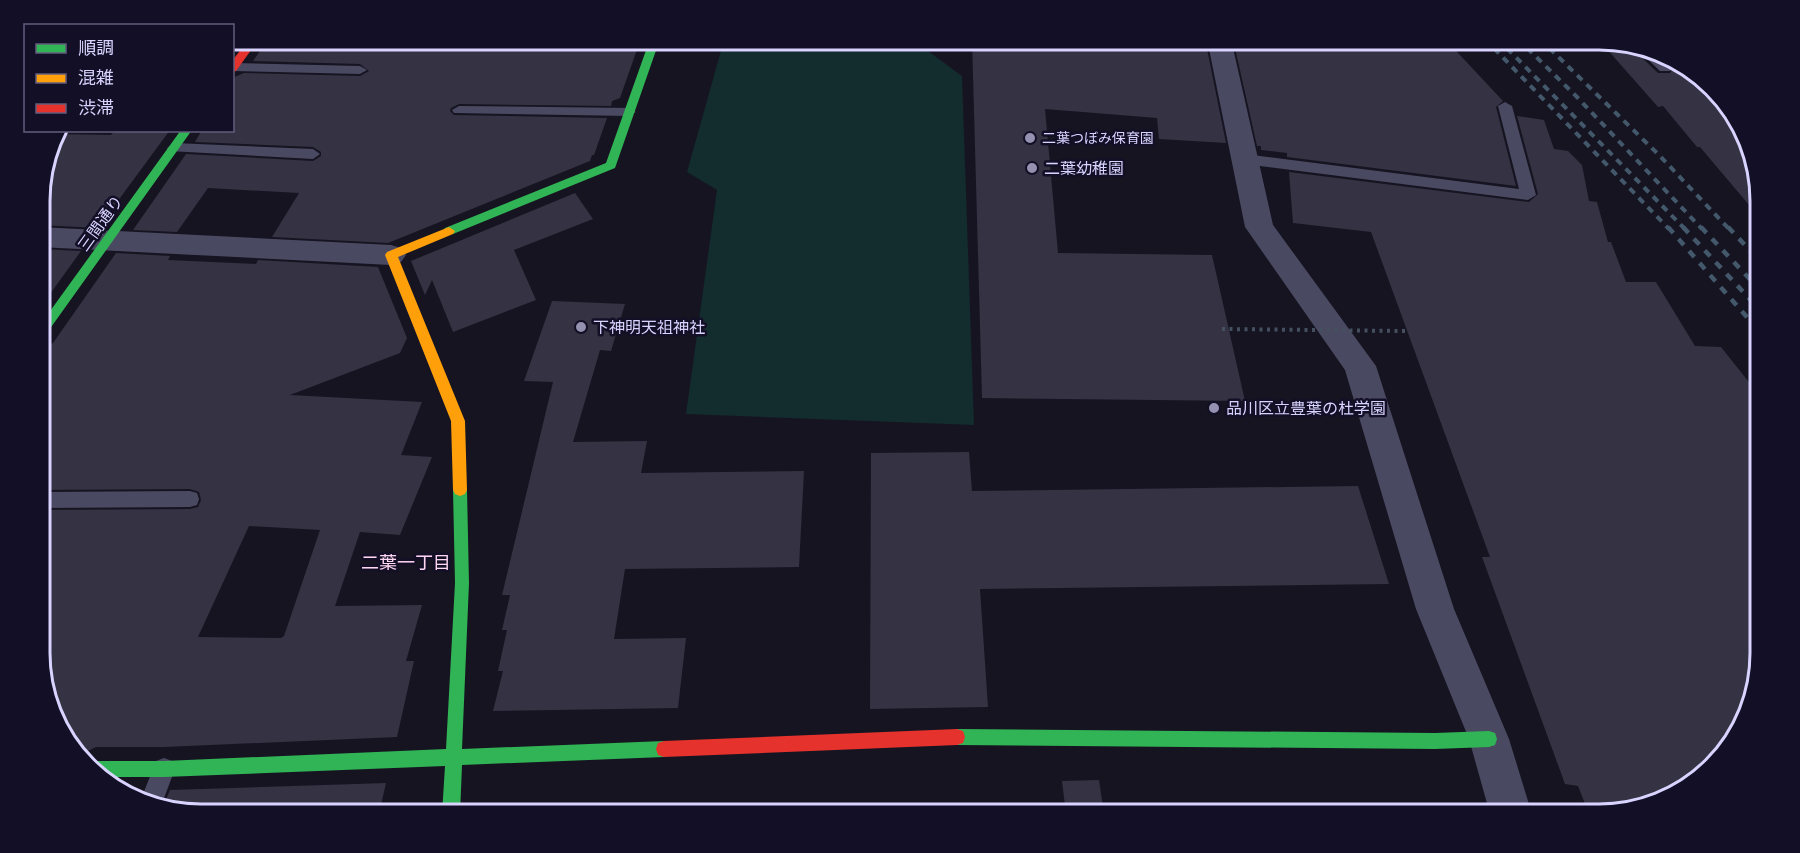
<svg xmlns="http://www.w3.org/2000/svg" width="1800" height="853" font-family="'IBM Plex Sans','Noto Sans JP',sans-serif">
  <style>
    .green { fill: #132c2d }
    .building { fill: #343243; fill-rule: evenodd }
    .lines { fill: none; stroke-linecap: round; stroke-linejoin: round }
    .lane { fill: #4a4962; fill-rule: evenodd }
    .street { fill: #4a4962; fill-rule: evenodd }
    .fast { fill: #30b455; fill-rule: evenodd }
    .slow { fill: #ff9f0a; fill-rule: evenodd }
    .jam { fill: #e5322d; fill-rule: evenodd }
    .rail-far1 { stroke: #43596b; stroke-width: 4; stroke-dasharray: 7 6; stroke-linecap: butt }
    .rail { stroke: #43596b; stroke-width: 4.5; stroke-dasharray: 8 8; stroke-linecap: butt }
    .path-bridge { stroke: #44505f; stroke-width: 4; stroke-dasharray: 3 4.5; stroke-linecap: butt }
    .poi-dot { fill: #9591b1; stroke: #130f26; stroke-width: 2 }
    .labels { text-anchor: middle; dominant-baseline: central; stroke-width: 5; stroke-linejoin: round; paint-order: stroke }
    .far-poi-label { font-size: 14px; fill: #d9d4ff; stroke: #130f26; text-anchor: start }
    .poi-label { font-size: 16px; fill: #d9d4ff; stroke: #130f26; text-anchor: start }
    .street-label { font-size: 16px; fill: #d9d4ff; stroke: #130f26 }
    .neighbourhood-label { font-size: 18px; fill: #ffd6f0; stroke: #130f26 }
    .rim { fill: none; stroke: #d9d4ff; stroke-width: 3 }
  </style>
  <rect width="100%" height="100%" fill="#161421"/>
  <path class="green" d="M 722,47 L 928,51 L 962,76 L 974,425 L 686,414 L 717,190 L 687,172 Z"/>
  <path class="building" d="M 393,39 L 640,41 L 620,98 L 612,101 L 611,106 L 459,104 L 451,108 L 450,111 L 454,115 L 607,118 L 594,155 L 592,155 L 590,161 L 388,243 L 272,237 L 299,193 L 208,188 L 177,232 L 133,230 L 186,154 L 313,161 L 321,156 L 321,152 L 313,147 L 195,142 L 202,130 L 232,130 L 232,78 L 244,73 L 360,76 L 369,71 L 360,64 L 253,61 L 267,41 L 392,43 Z
    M 972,39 L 1205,39 L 1226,143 L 1159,139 L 1157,118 L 1045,109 L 1058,253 L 1212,255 L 1245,401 L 982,398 Z
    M 1233,39 L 1293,39 L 1294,42 L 1349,39 L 1355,47 L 1362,49 L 1371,43 L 1368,39 L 1445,39 L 1503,101 L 1496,107 L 1516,186 L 1287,157 L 1287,153 L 1261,150 L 1261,146 L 1257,146 Z
    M 1598,39 L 1636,46 L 1637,53 L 1658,73 L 1670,73 L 1674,67 L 1658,51 L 1662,51 L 1728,102 L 1760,180 L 1760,218 L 1700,147 L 1697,147 L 1663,106 L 1658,107 Z
    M 1517,116 L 1544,120 L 1554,149 L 1568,151 L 1582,165 L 1589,201 L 1597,202 L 1608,242 L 1611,242 L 1626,282 L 1656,282 L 1695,346 L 1721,347 L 1760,396 L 1761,653 L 1749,715 L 1690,787 L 1610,814 L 1589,814 L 1578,786 L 1565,784 L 1482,557 L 1490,557 L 1371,232 L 1293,223 L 1289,172 L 1529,202 L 1538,194 Z
    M 115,130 L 170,130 L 98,228 L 39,225 L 39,189 L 54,134 L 111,135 Z
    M 575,193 L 593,219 L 514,250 L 536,300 L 453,332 L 432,280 L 425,295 L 411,261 Z
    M 40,249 L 81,251 L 40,308 Z
    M 116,253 L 170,256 L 168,260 L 256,264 L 258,260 L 378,267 L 407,338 L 400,353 L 290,395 L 422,402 L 401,455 L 432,457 L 400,535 L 360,532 L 335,606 L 422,605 L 406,661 L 414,661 L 397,737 L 164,747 L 96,747 L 78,756 L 73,751 L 40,674 L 40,510 L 190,509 L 198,507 L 201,500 L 199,492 L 190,489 L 40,490 L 40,348 L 53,343 ZM 249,526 L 320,530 L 284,636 L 281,638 L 198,637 Z
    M 552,301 L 625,304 L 611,351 L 600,350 L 573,442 L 647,441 L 641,473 L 804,471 L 799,567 L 625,569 L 614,639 L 686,638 L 678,708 L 493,711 L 503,671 L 498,671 L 507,630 L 502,630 L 510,595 L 502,595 L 553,382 L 524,381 Z
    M 969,452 L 972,491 L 1358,486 L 1389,584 L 980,589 L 988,707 L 870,709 L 871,453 Z
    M 1099,780 L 1104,814 L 1066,814 L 1062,781 Z
    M 386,783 L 379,814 L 200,814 L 163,807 L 170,790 Z"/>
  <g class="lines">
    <path class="lane" d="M 1351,39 L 1365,39 L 1369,43 L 1362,47 L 1357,46 Z
      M 1638,47 L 1654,50 L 1670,65 L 1672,68 L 1670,71 L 1660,71 L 1639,51 Z
      M 232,63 L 360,66 L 367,70 L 360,74 L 234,71 Z
      M 1505,102 L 1512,106 L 1536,195 L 1528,200 L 1244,164 L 1237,159 L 1244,154 L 1519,189 L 1498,106 Z
      M 459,106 L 629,108 L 636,112 L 629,116 L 454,113 L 452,110 Z
      M 174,143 L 313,149 L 320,154 L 313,159 L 169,151 L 167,148 Z
      M 190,491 L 197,493 L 199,499 L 197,505 L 190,507 L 40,508 L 40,492 Z
      M 164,758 L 172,761 L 175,769 L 161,806 L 140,802 L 156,761 Z"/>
    <path class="street" d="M 1207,39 L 1231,39 L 1273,225 L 1376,366 L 1454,609 L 1509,739 L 1532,814 L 1490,814 L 1469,739 L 1416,609 L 1345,370 L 1245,227 Z
      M 39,227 L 391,245 L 401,248 L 406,255 L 401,262 L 391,265 L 39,247 Z"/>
    <path class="fast" d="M 650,39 L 660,39 L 615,168 L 453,234 L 445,234 L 443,231 L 445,228 L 606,163 Z
      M 181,130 L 192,130 L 44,337 L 40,339 L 40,325 Z
      M 460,484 L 465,486 L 467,490 L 469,583 L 462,749 L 664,741 L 670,743 L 672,749 L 670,755 L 664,757 L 462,765 L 460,814 L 442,814 L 445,766 L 164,777 L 107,777 L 90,764 L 96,761 L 164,761 L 446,749 L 455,583 L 453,490 L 455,486 Z
      M 957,729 L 1435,733 L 1489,731 L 1495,733 L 1497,739 L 1495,745 L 1489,747 L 1435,749 L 957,745 L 951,743 L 949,737 L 951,731 Z"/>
    <path class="slow" d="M 449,227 L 455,231 L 453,234 L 398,257 L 465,421 L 467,490 L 465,494 L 460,496 L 455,494 L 453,490 L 451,421 L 385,255 L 387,252 Z"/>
    <path class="jam" d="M 249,39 L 259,39 L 236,71 L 232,72 L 232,61 Z
      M 957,729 L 963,731 L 965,737 L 963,743 L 957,745 L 664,757 L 658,755 L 656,749 L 658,743 L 664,741 Z"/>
    <path class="rail-far1" d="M 1485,39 L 1669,229
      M 1498,39 L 1685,229
      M 1518,39 L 1577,97 L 1702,229
      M 1540,39 L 1660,156 L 1729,229"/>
    <path class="rail" d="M 1668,227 L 1760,332
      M 1683,227 L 1760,310
      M 1701,227 L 1760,290
      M 1728,227 L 1760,261"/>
    <path class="path-bridge" d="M 1222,329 L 1405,331"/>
  </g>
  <g class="poi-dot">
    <circle cx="1030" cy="138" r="6"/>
    <circle cx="1032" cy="168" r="6"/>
    <circle cx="581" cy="327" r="6"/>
    <circle cx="1214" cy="408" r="6"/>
  </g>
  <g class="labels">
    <g class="far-poi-label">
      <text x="1042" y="138">二葉つぼみ保育園</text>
    </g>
    <g class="poi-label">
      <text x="1044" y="168">二葉幼稚園</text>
      <text x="593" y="327">下神明天祖神社</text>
      <text x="1226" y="408">品川区立豊葉の杜学園</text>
    </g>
    <g class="street-label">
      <text transform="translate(100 223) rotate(-54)">三間通り</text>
    </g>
    <g class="neighbourhood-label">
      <text x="406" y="562">二葉一丁目</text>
    </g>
  </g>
  <path d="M0 0H1800V853H0ZM201 50H1599A151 151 0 0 1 1750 201V653A151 151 0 0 1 1599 804H201A151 151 0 0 1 50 653V201A151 151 0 0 1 201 50Z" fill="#130f26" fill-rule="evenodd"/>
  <path class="rim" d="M201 50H1599A151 151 0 0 1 1750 201V653A151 151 0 0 1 1599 804H201A151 151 0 0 1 50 653V201A151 151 0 0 1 201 50Z"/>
  <rect x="24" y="24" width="210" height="108" fill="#130f26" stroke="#625e7d" stroke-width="1.5"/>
  <rect x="36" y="44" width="30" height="9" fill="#30b455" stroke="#625e7d" stroke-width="1.5"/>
  <text x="78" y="54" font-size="18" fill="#d9d4ff">順調</text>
  <rect x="36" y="74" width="30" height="9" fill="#ff9f0a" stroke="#625e7d" stroke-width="1.5"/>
  <text x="78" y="84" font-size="18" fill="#d9d4ff">混雑</text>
  <rect x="36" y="104" width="30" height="9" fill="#e5322d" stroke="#625e7d" stroke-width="1.5"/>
  <text x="78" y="114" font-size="18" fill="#d9d4ff">渋滞</text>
</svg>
